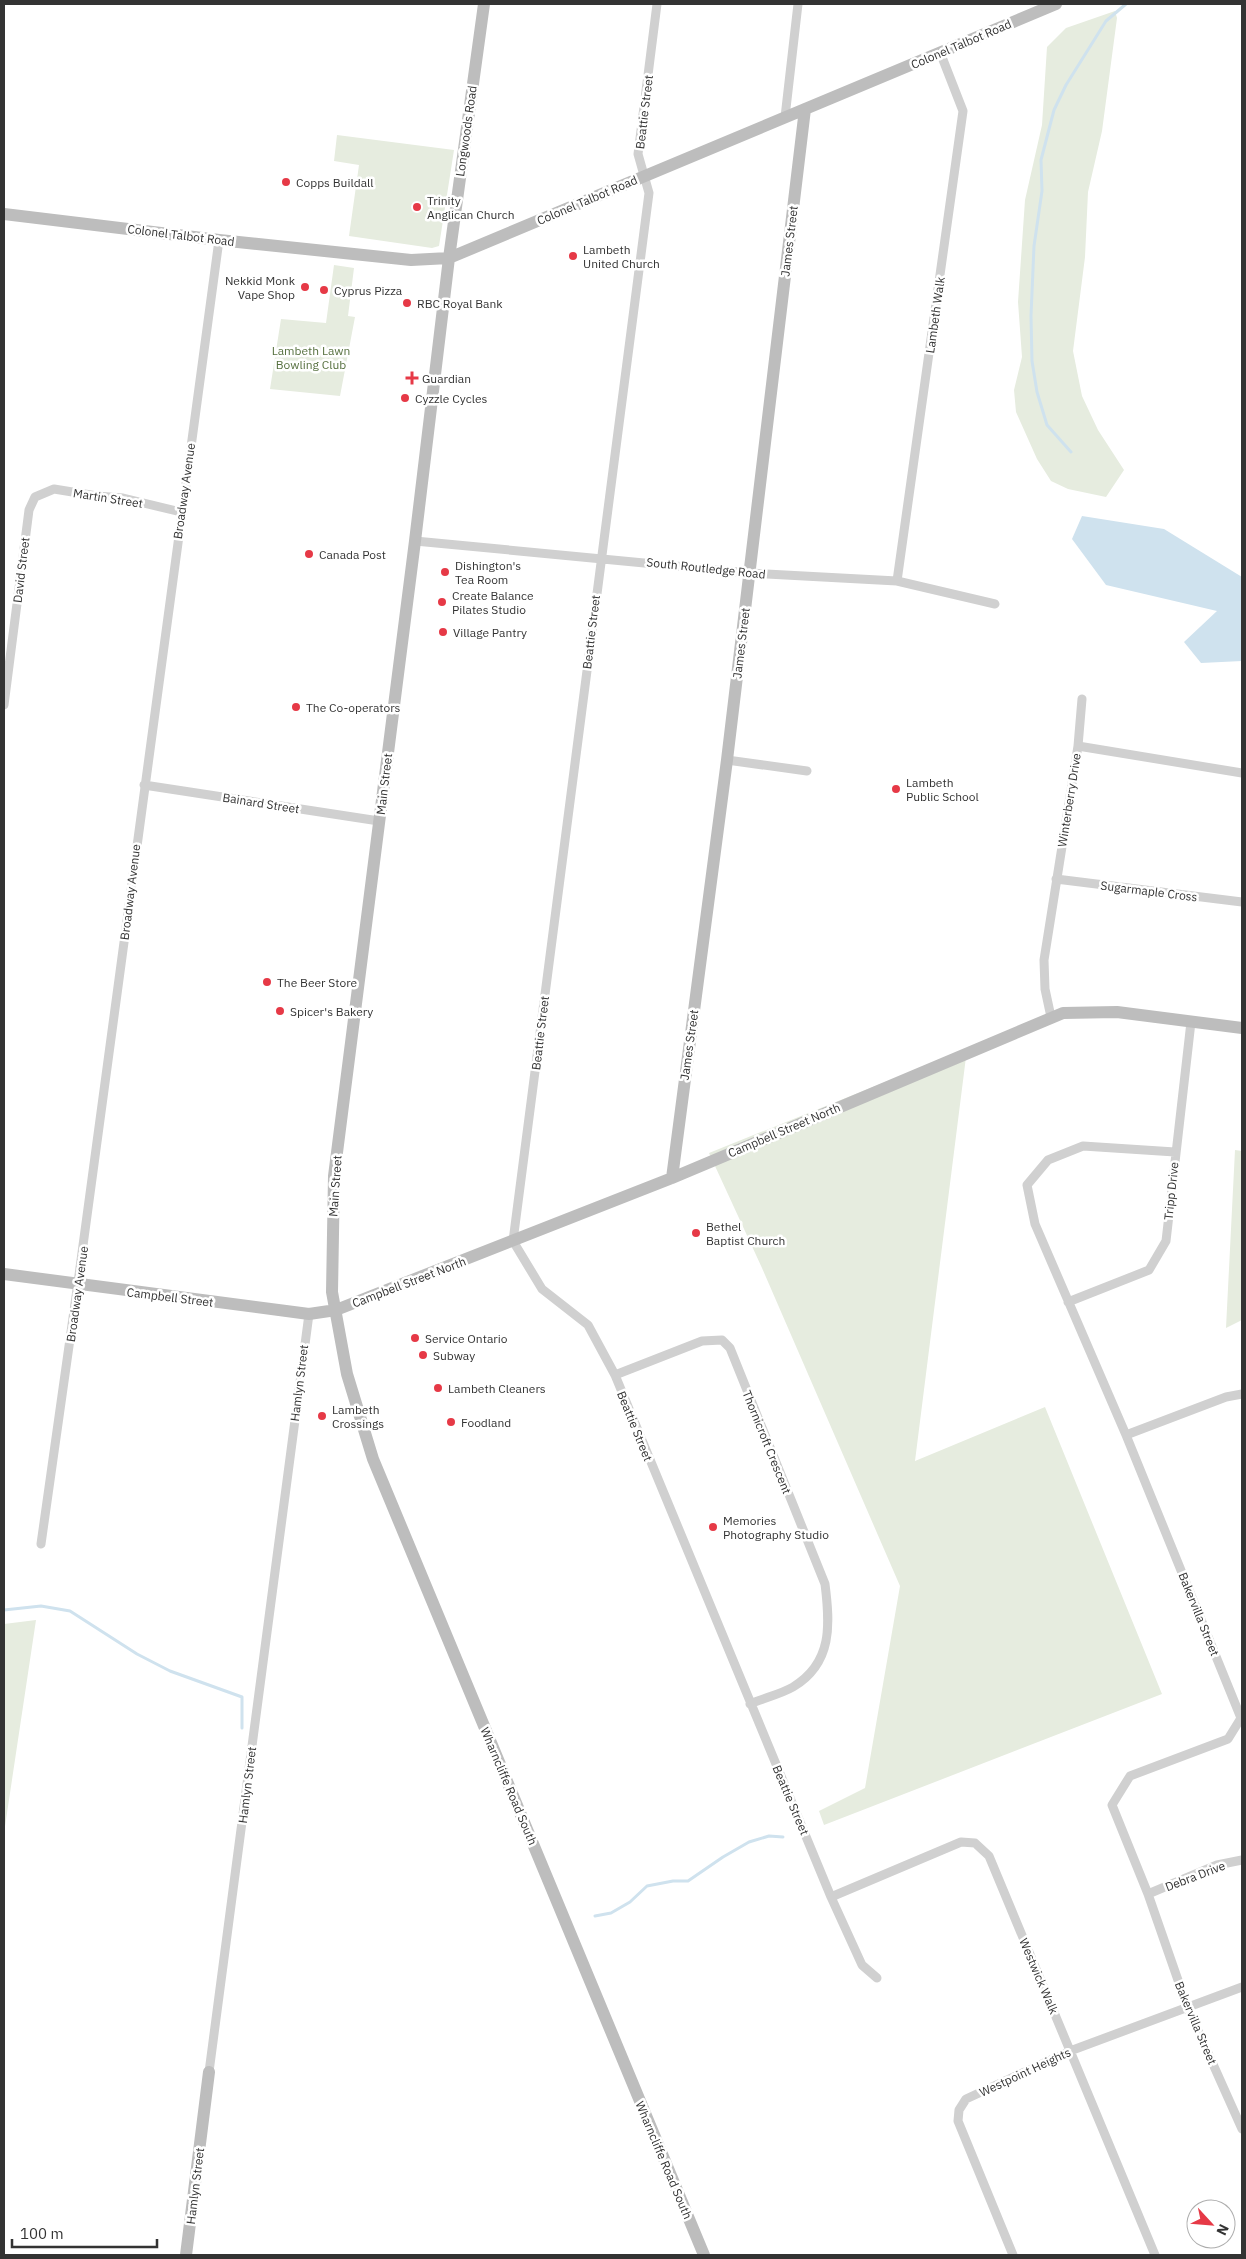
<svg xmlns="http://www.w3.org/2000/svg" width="1246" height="2259" font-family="'IBM Plex Sans',sans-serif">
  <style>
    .green { fill: #e6ecdf }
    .water { fill: #cfe2ee }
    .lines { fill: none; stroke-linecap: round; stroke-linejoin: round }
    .stream { stroke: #cfe2ee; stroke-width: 3 }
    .street { stroke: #d0d0d0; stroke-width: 9 }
    .secondary { stroke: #bdbdbd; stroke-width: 12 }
    .poi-dot { fill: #e63946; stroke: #fff; stroke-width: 2 }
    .labels { text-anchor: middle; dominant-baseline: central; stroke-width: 5; stroke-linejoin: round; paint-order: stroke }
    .street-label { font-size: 12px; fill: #333; stroke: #fff }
    .poi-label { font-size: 12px; fill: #333; stroke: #fff; text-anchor: start }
    .park-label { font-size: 12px; fill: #56703f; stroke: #fff }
  </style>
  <rect width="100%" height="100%" fill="#fff"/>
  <path class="green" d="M 1115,11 L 1117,18 L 1102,131 L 1088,192 L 1085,257 L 1073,351 L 1082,396 L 1098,430 L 1124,470 L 1106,497 L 1068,489 L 1051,481 L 1037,459 L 1016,412 L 1014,390 L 1022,357 L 1018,302 L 1025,200 L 1042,125 L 1047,47 L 1066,28 Z
    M 337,135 L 454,150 L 439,246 L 432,248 L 349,236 L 359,165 L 334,161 Z
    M 334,265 L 354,268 L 348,316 L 355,317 L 340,396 L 270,389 L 281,319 L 326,323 Z
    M 967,1049 L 915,1461 L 1045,1407 L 1162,1694 L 824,1825 L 819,1811 L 865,1788 L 900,1586 L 762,1268 L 709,1153 Z
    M 1235,1150 L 1242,1151 L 1242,1320 L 1226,1328 Z
    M 36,1620 L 4,1833 L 4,1624 Z"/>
  <path class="water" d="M 1082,516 L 1164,529 L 1242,577 L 1242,661 L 1201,663 L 1184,642 L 1217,611 L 1106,585 L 1072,539 Z"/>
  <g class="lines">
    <path class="stream" d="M 1071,452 L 1047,425 L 1037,392 L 1032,361 L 1031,316 L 1034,246 L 1042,191 L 1041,160 L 1054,110 L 1066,85 L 1106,21 L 1126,4
      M 4,1610 L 41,1606 L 70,1611 L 137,1654 L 170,1671 L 242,1697 L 242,1728
      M 595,1916 L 611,1913 L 630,1902 L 647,1886 L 673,1881 L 688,1881 L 723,1857 L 749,1842 L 769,1836 L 783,1837"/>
    <path class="street" d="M 657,4 L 638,154 L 649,193 L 513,1241 L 542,1289 L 588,1325 L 615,1375 L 831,1897 L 862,1965 L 877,1978
      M 785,117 L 798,4
      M 415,541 L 749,573 L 897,581 L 995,604
      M 897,581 L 963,111 L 940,52
      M 4,705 L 29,510 L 35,497 L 54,489 L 97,496 L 123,498 L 181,512
      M 1078,746 L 1082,699
      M 727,760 L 807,771
      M 144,785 L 379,821
      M 1056,879 L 1242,902
      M 1051,1017 L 1045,989 L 1044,960 L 1078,746 L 1242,773
      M 1175,1152 L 1083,1146 L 1048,1160 L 1027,1185 L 1035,1224 L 1126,1435 L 1241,1718 L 1228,1739 L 1130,1776 L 1112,1805 L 1148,1894 L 1187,2006 L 1242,2129
      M 1068,1302 L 1149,1270 L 1166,1241 L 1191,1022
      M 615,1375 L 702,1341 L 722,1340 L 730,1348 L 825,1584 C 830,1624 833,1663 793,1687 C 781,1694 764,1698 750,1704
      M 1126,1435 L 1226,1397 L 1242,1394
      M 41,1544 C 104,1110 158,675 219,240
      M 1148,1894 L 1217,1865 L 1242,1860
      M 831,1897 L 961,1842 L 975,1843 L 989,1856 L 1155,2255
      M 209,2072 L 309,1314
      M 1013,2255 L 958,2121 L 959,2110 L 966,2099 L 1070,2051 L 1242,1987"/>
    <path class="secondary" d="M 484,4 L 449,258 L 415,541 L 334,1176 L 332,1292 L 347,1374 L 373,1459 L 704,2255
      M 4,214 L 219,240 L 411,260 L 449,258 L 1056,4
      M 672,1178 L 727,760 L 805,109
      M 4,1274 L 309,1314 L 336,1310 L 672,1178 L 1063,1013 L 1117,1012 L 1242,1028
      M 186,2255 L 209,2072"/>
  </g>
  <g class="poi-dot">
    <circle cx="286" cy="182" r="5"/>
    <circle cx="417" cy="207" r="5"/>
    <circle cx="573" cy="256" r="5"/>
    <circle cx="305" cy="287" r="5"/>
    <circle cx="324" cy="290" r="5"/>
    <circle cx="407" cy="303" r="5"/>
    <path d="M409.5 370.5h5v5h5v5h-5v5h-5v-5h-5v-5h5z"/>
    <circle cx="405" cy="398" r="5"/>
    <circle cx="309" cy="554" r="5"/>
    <circle cx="445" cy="572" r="5"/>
    <circle cx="442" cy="602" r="5"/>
    <circle cx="443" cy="632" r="5"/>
    <circle cx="296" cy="707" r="5"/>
    <circle cx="896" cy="789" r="5"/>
    <circle cx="267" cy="982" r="5"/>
    <circle cx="280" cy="1011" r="5"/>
    <circle cx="696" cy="1233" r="5"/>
    <circle cx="415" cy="1338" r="5"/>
    <circle cx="423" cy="1355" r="5"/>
    <circle cx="438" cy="1388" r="5"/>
    <circle cx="322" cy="1416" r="5"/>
    <circle cx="451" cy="1422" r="5"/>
    <circle cx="713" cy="1527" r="5"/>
  </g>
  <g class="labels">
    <g class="street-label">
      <text transform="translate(961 44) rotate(-23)">Colonel Talbot Road</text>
      <text transform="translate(644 112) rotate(-83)">Beattie Street</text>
      <text transform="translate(466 131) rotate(-82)">Longwoods Road</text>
      <text transform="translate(587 200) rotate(-23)">Colonel Talbot Road</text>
      <text transform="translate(181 235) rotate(7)">Colonel Talbot Road</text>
      <text transform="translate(789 241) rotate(-83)">James Street</text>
      <text transform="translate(935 315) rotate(-82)">Lambeth Walk</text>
      <text transform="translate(184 491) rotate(-82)">Broadway Avenue</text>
      <text transform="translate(108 498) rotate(9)">Martin Street</text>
      <text transform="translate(706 568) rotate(6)">South Routledge Road</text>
      <text transform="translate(21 570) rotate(-83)">David Street</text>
      <text transform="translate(591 632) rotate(-83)">Beattie Street</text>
      <text transform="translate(741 643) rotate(-83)">James Street</text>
      <text transform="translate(384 784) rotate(-83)">Main Street</text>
      <text transform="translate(1069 800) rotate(-81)">Winterberry Drive</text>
      <text transform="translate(261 803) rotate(9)">Bainard Street</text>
      <text transform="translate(1149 891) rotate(7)">Sugarmaple Cross</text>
      <text transform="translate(130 892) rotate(-83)">Broadway Avenue</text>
      <text transform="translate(540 1033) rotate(-83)">Beattie Street</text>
      <text transform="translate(689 1045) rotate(-82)">James Street</text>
      <text transform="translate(784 1130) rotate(-23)">Campbell Street North</text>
      <text transform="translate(335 1186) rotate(-86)">Main Street</text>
      <text transform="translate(1171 1191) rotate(-84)">Tripp Drive</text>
      <text transform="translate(409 1282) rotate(-21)">Campbell Street North</text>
      <text transform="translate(77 1294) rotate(-82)">Broadway Avenue</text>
      <text transform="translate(170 1297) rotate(7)">Campbell Street</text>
      <text transform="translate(299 1383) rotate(-83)">Hamlyn Street</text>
      <text transform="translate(635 1426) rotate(68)">Beattie Street</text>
      <text transform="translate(767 1442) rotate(68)">Thornicroft Crescent</text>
      <text transform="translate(1199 1614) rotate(68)">Bakervilla Street</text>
      <text transform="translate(247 1785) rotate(-83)">Hamlyn Street</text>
      <text transform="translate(509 1786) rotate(67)">Wharncliffe Road South</text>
      <text transform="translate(791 1800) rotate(67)">Beattie Street</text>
      <text transform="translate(1195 1876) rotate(-21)">Debra Drive</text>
      <text transform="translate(1039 1976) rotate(67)">Westwick Walk</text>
      <text transform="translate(1196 2023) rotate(67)">Bakervilla Street</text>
      <text transform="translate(1025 2072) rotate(-25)">Westpoint Heights</text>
      <text transform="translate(664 2160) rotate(67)">Wharncliffe Road South</text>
      <text transform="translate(195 2186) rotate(-83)">Hamlyn Street</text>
    </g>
    <g class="poi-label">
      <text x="296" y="182">Copps Buildall</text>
      <text x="427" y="200">Trinity<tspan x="427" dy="14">Anglican Church</tspan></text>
      <text x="583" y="249">Lambeth<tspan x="583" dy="14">United Church</tspan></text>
      <text x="295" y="280" text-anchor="end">Nekkid Monk<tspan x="295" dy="14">Vape Shop</tspan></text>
      <text x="334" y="290">Cyprus Pizza</text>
      <text x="417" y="303">RBC Royal Bank</text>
      <text x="422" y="378">Guardian</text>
      <text x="415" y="398">Cyzzle Cycles</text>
      <text x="319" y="554">Canada Post</text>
      <text x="455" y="565">Dishington's<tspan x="455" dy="14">Tea Room</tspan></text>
      <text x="452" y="595">Create Balance<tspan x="452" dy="14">Pilates Studio</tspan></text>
      <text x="453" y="632">Village Pantry</text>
      <text x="306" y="707">The Co-operators</text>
      <text x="906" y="782">Lambeth<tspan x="906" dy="14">Public School</tspan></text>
      <text x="277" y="982">The Beer Store</text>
      <text x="290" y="1011">Spicer's Bakery</text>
      <text x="706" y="1226">Bethel<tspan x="706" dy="14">Baptist Church</tspan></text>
      <text x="425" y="1338">Service Ontario</text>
      <text x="433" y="1355">Subway</text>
      <text x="448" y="1388">Lambeth Cleaners</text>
      <text x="332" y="1409">Lambeth<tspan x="332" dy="14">Crossings</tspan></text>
      <text x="461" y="1422">Foodland</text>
      <text x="723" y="1520">Memories<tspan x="723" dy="14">Photography Studio</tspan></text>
    </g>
    <g class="park-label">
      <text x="311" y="350">Lambeth Lawn<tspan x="311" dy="14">Bowling Club</tspan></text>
    </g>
  </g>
  <rect width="1246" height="2259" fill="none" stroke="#333333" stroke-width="10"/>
  <g transform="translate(1211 2224) rotate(116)"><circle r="24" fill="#ffffff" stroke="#adadad"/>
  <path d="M0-4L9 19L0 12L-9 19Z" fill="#e63946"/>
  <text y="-8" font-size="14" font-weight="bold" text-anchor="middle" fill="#333333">N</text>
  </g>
  <path d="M12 2239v8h145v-8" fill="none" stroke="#333333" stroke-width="2.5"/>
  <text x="20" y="2239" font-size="15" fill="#333333" stroke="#ffffff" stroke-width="4" paint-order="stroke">100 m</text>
</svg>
